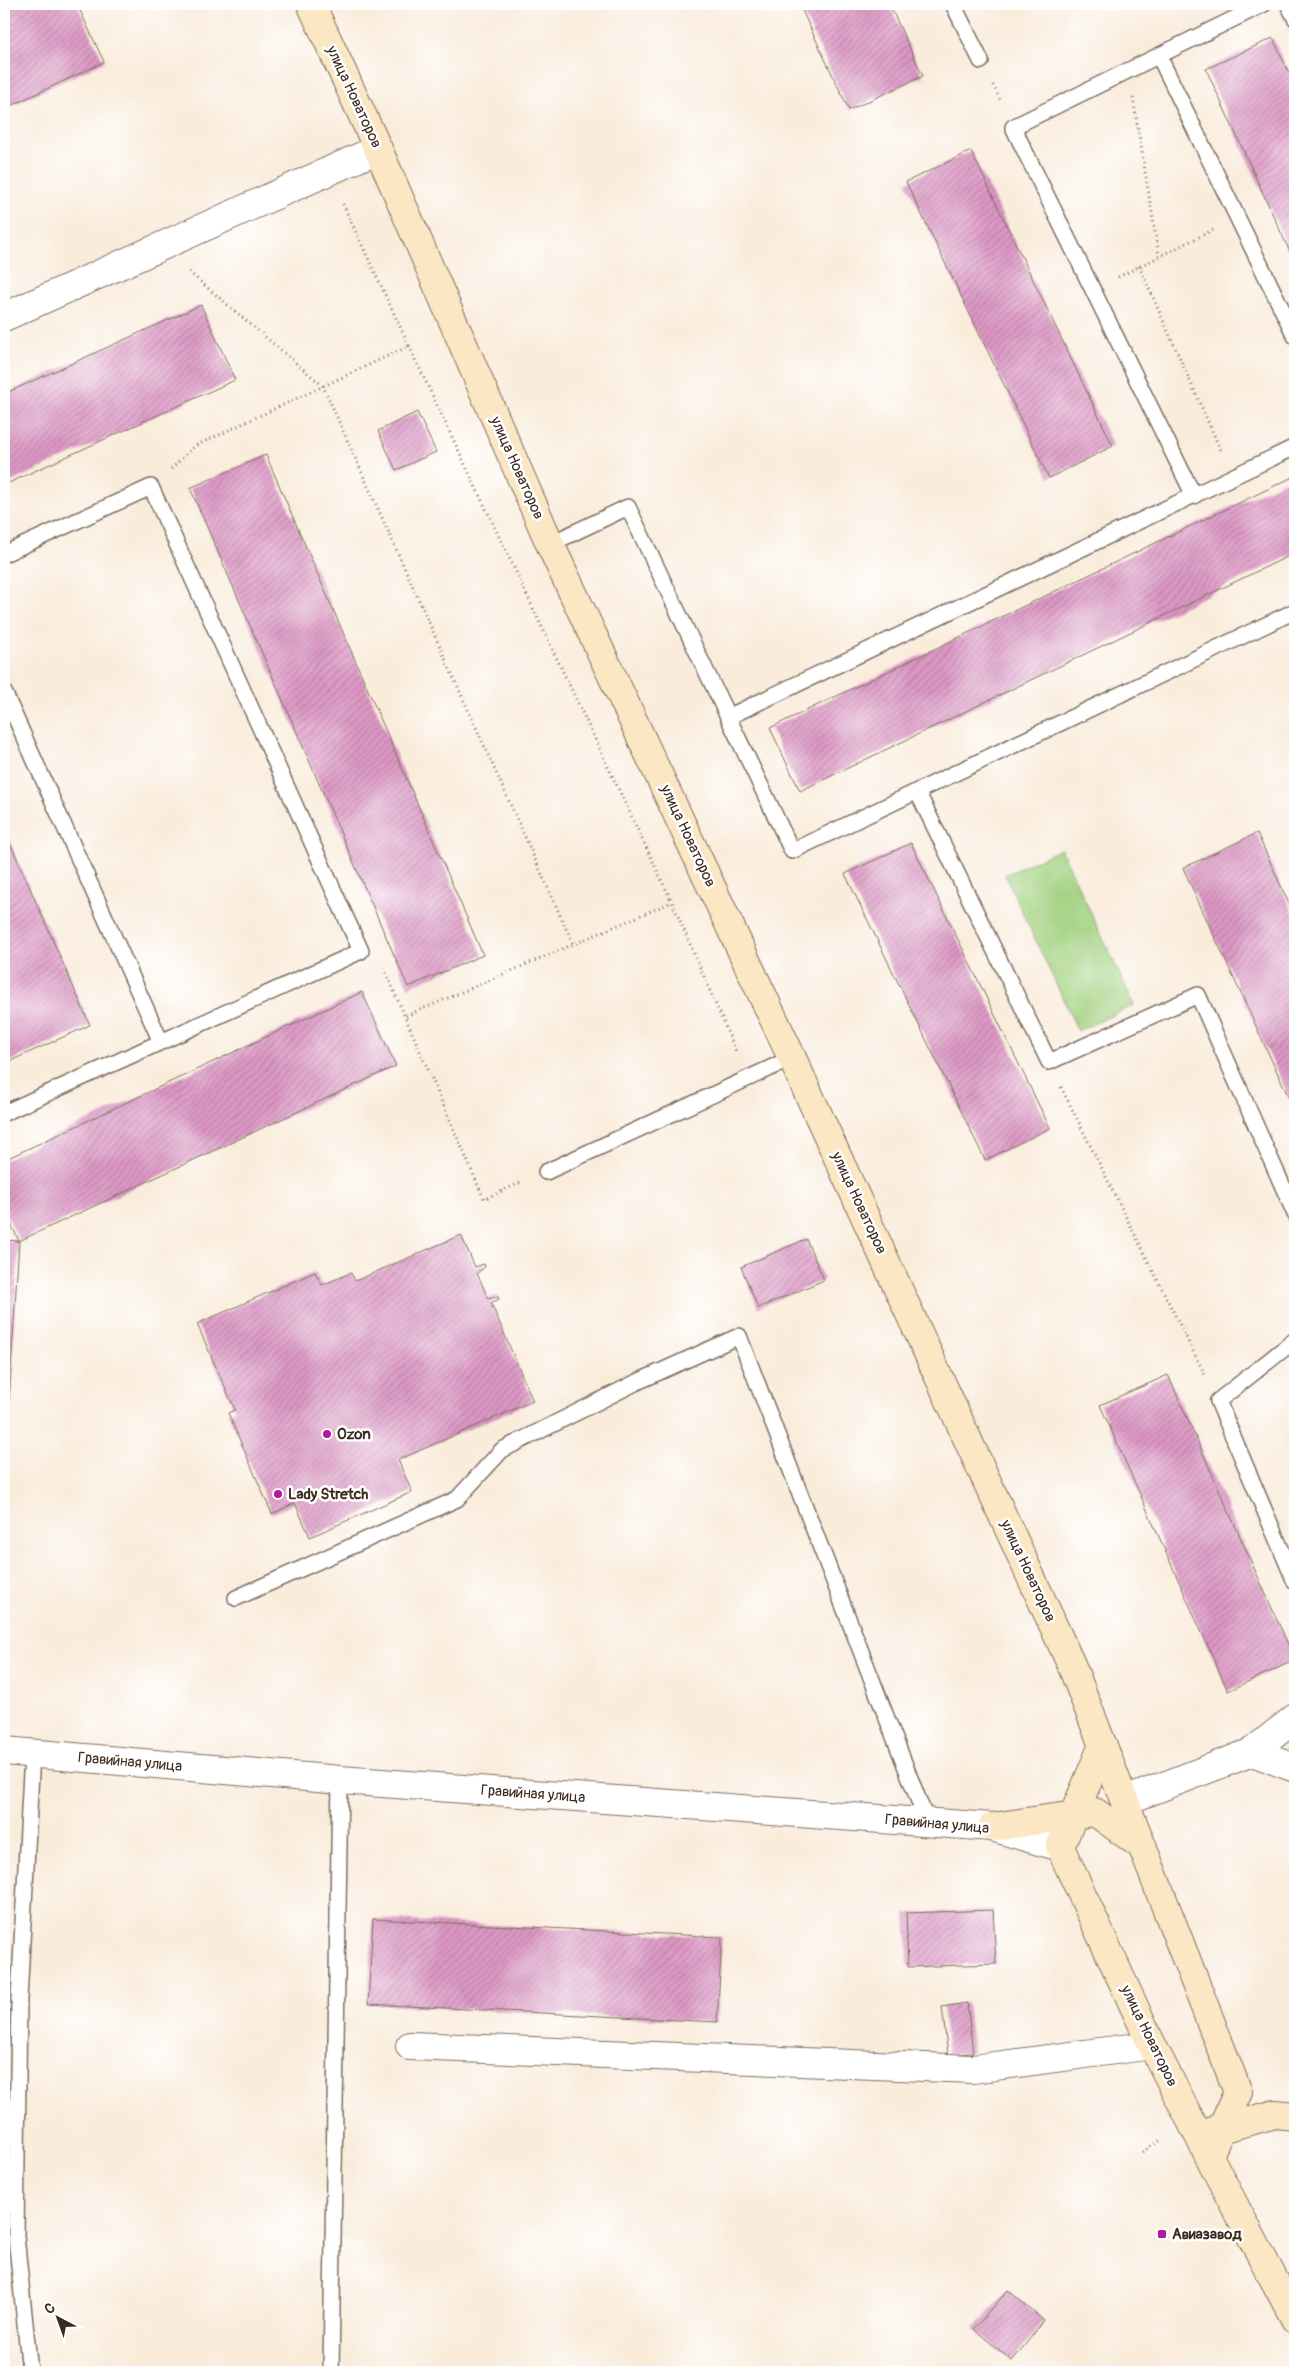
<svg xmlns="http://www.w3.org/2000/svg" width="1299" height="2376" font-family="Pangolin,sans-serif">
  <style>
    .green { fill: #a0d07e; stroke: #6e7d4e }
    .building { fill: url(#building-hatch) }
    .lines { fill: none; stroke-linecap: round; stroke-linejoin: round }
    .lane-casing { stroke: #7e6e60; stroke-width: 18 }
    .street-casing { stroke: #7e6e60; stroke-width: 30 }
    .secondary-casing { stroke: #7e6e60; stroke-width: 30 }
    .path { stroke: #7e6e60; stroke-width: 3; stroke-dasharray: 1 4; stroke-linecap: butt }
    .lane { stroke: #fff; stroke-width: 15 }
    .street { stroke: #fff; stroke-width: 28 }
    .secondary { stroke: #fbe7c3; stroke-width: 28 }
    .poi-dot { fill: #b5179e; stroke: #fff; stroke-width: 2 }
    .labels { text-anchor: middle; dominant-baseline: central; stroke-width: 5; stroke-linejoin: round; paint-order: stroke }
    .street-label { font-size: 15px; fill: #3b2a1e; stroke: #fff }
    .poi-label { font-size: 15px; font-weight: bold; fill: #3b2a1e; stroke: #fff; text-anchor: start }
  </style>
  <defs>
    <pattern id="building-hatch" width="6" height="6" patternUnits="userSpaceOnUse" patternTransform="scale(1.25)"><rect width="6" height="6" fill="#dd98c5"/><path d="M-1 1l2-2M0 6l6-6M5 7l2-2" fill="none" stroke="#b47c9f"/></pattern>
  </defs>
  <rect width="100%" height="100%" fill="#fff"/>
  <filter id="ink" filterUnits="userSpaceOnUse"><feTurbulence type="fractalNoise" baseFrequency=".02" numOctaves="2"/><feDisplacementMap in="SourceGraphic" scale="10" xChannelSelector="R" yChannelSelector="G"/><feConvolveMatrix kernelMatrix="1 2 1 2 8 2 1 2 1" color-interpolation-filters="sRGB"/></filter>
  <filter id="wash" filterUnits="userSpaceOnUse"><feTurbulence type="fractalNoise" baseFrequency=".0096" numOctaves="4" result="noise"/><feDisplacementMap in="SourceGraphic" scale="20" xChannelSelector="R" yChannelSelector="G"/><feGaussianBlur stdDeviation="1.12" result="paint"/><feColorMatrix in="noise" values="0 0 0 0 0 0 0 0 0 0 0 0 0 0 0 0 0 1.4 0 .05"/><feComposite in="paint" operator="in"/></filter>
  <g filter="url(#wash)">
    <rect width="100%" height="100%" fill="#f9ecdb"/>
    <path class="green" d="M 1061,849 L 1134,1005 L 1078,1031 L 1005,875 Z"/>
    <g id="blocks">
      <path class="building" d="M 4,4 L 77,4 L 104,62 L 4,109 Z
        M 799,4 L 889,4 L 923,76 L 849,110 Z
        M 1273,38 L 1295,86 L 1295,263 L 1206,69 Z
        M 971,151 L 1113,446 L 1049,478 L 906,182 Z
        M 201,305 L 235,380 L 4,485 L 4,394 Z
        M 417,412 L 436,452 L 396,470 L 378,431 Z
        M 266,455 L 483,955 L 408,987 L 190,488 Z
        M 1295,476 L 1295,553 L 800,791 L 770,728 Z
        M 4,829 L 90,1025 L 8,1062 L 4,1051 Z
        M 1257,833 L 1295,917 L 1295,1111 L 1183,868 Z
        M 911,843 L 1050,1128 L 985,1160 L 845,874 Z
        M 362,992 L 396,1066 L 19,1241 L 4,1484 L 4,1240 L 19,1241 L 4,1209 L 4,1160 Z
        M 461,1235 L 475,1267 L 484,1264 L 485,1267 L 477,1273 L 488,1298 L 498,1296 L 499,1299 L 491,1303 L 533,1401 L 398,1460 L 412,1492 L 310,1537 L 295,1503 L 272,1514 L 228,1413 L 235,1410 L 197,1324 L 315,1272 L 322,1285 L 351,1273 L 355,1281 Z
        M 806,1239 L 824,1280 L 758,1308 L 741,1267 Z
        M 1168,1375 L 1295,1660 L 1228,1691 L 1100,1405 Z
        M 993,1910 L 996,1964 L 908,1967 L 906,1913 Z
        M 373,1919 L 722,1937 L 717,2022 L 368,2004 Z
        M 967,2003 L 973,2053 L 948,2055 L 942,2007 Z
        M 1008,2290 L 1044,2321 L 1012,2361 L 974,2329 Z"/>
    </g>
  </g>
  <g filter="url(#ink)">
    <use href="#blocks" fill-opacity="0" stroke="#7e6e60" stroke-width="1"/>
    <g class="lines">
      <defs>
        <path id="lane" d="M 953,4 L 981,61
          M 1288,4 L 1295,18
          M 1159,56 L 1295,336
          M 1194,496 L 1013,127 L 1264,4
          M 550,544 L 628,507 L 728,717 L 1295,447
          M 4,554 L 151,487 L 361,951 L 161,1042
          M 4,692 L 161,1042 L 4,1113
          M 728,717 L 792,851 L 1295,611
          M 917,791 L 1049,1062 L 1198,995 L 1295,1214
          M 546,1172 L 792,1058
          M 1295,1340 L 1218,1401 L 1295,1582
          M 236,1598 L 457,1499 L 502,1450 L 635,1383 L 739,1336 L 927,1822
          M 30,2372 L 16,2236 L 19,1999 L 32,1754
          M 331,2372 L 340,1780"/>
        <path id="street" d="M 4,317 L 378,149
          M 4,1751 L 340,1780 L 992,1827 L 1060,1847
          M 1252,1752 L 1295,1768
          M 1125,1801 L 1252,1752 L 1295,1718
          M 410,2046 L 973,2069 L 1152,2045"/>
        <path id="secondary" d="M 311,4 L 378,149 L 550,544 L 792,1058 L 1071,1664 L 1238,2092 L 1209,2155
          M 1103,1745 L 1060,1847 L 1152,2045 L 1230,2197 L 1295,2319
          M 992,1827 L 1095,1812 L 1143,1847
          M 1210,2132 L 1275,2114 L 1295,2116"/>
      </defs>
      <use href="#lane" class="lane-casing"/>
      <use href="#street" class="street-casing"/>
      <use href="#secondary" class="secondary-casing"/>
      <path class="path" d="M 993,85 L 1001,102
        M 1133,98 L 1159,256
        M 1139,266 L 1221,451
        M 189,272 L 323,386 L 573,944
        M 1118,277 L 1213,230
        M 409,346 L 672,902
        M 171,469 L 195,446 L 409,346 L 342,202
        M 384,968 L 484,1199 L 522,1182
        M 406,1016 L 672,902 L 737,1054
        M 1061,1087 L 1206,1377
        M 1142,2152 L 1161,2140"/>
      <use href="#lane" class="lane"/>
      <use href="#street" class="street"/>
      <use href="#secondary" class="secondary"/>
    </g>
  </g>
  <g class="poi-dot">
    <circle cx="327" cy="1434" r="5"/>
    <circle cx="278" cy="1494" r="5"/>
    <rect x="1157" y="2229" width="10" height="10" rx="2.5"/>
  </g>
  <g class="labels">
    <g class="street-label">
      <text transform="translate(354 97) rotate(65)">улица Новаторов</text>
      <text transform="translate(517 468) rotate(66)">улица Новаторов</text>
      <text transform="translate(688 836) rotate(65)">улица Новаторов</text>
      <text transform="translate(859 1203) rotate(65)">улица Новаторов</text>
      <text transform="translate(1028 1571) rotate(65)">улица Новаторов</text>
      <text transform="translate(130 1762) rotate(5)">Гравийная улица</text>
      <text transform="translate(533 1794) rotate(4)">Гравийная улица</text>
      <text transform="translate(937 1824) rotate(5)">Гравийная улица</text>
      <text transform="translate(1149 2036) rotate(64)">улица Новаторов</text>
    </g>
    <g class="poi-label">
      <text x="337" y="1434">Ozon</text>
      <text x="288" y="1494">Lady Stretch</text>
      <text x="1172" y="2234">Авиазавод</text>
    </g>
  </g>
  <rect width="1299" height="2376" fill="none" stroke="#fff" stroke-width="20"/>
  <g transform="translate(58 2318) rotate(319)" stroke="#ffffff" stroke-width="4" paint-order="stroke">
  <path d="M0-4L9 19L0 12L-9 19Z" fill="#3b2a1e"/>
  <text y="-8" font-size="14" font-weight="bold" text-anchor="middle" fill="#3b2a1e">С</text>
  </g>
</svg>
